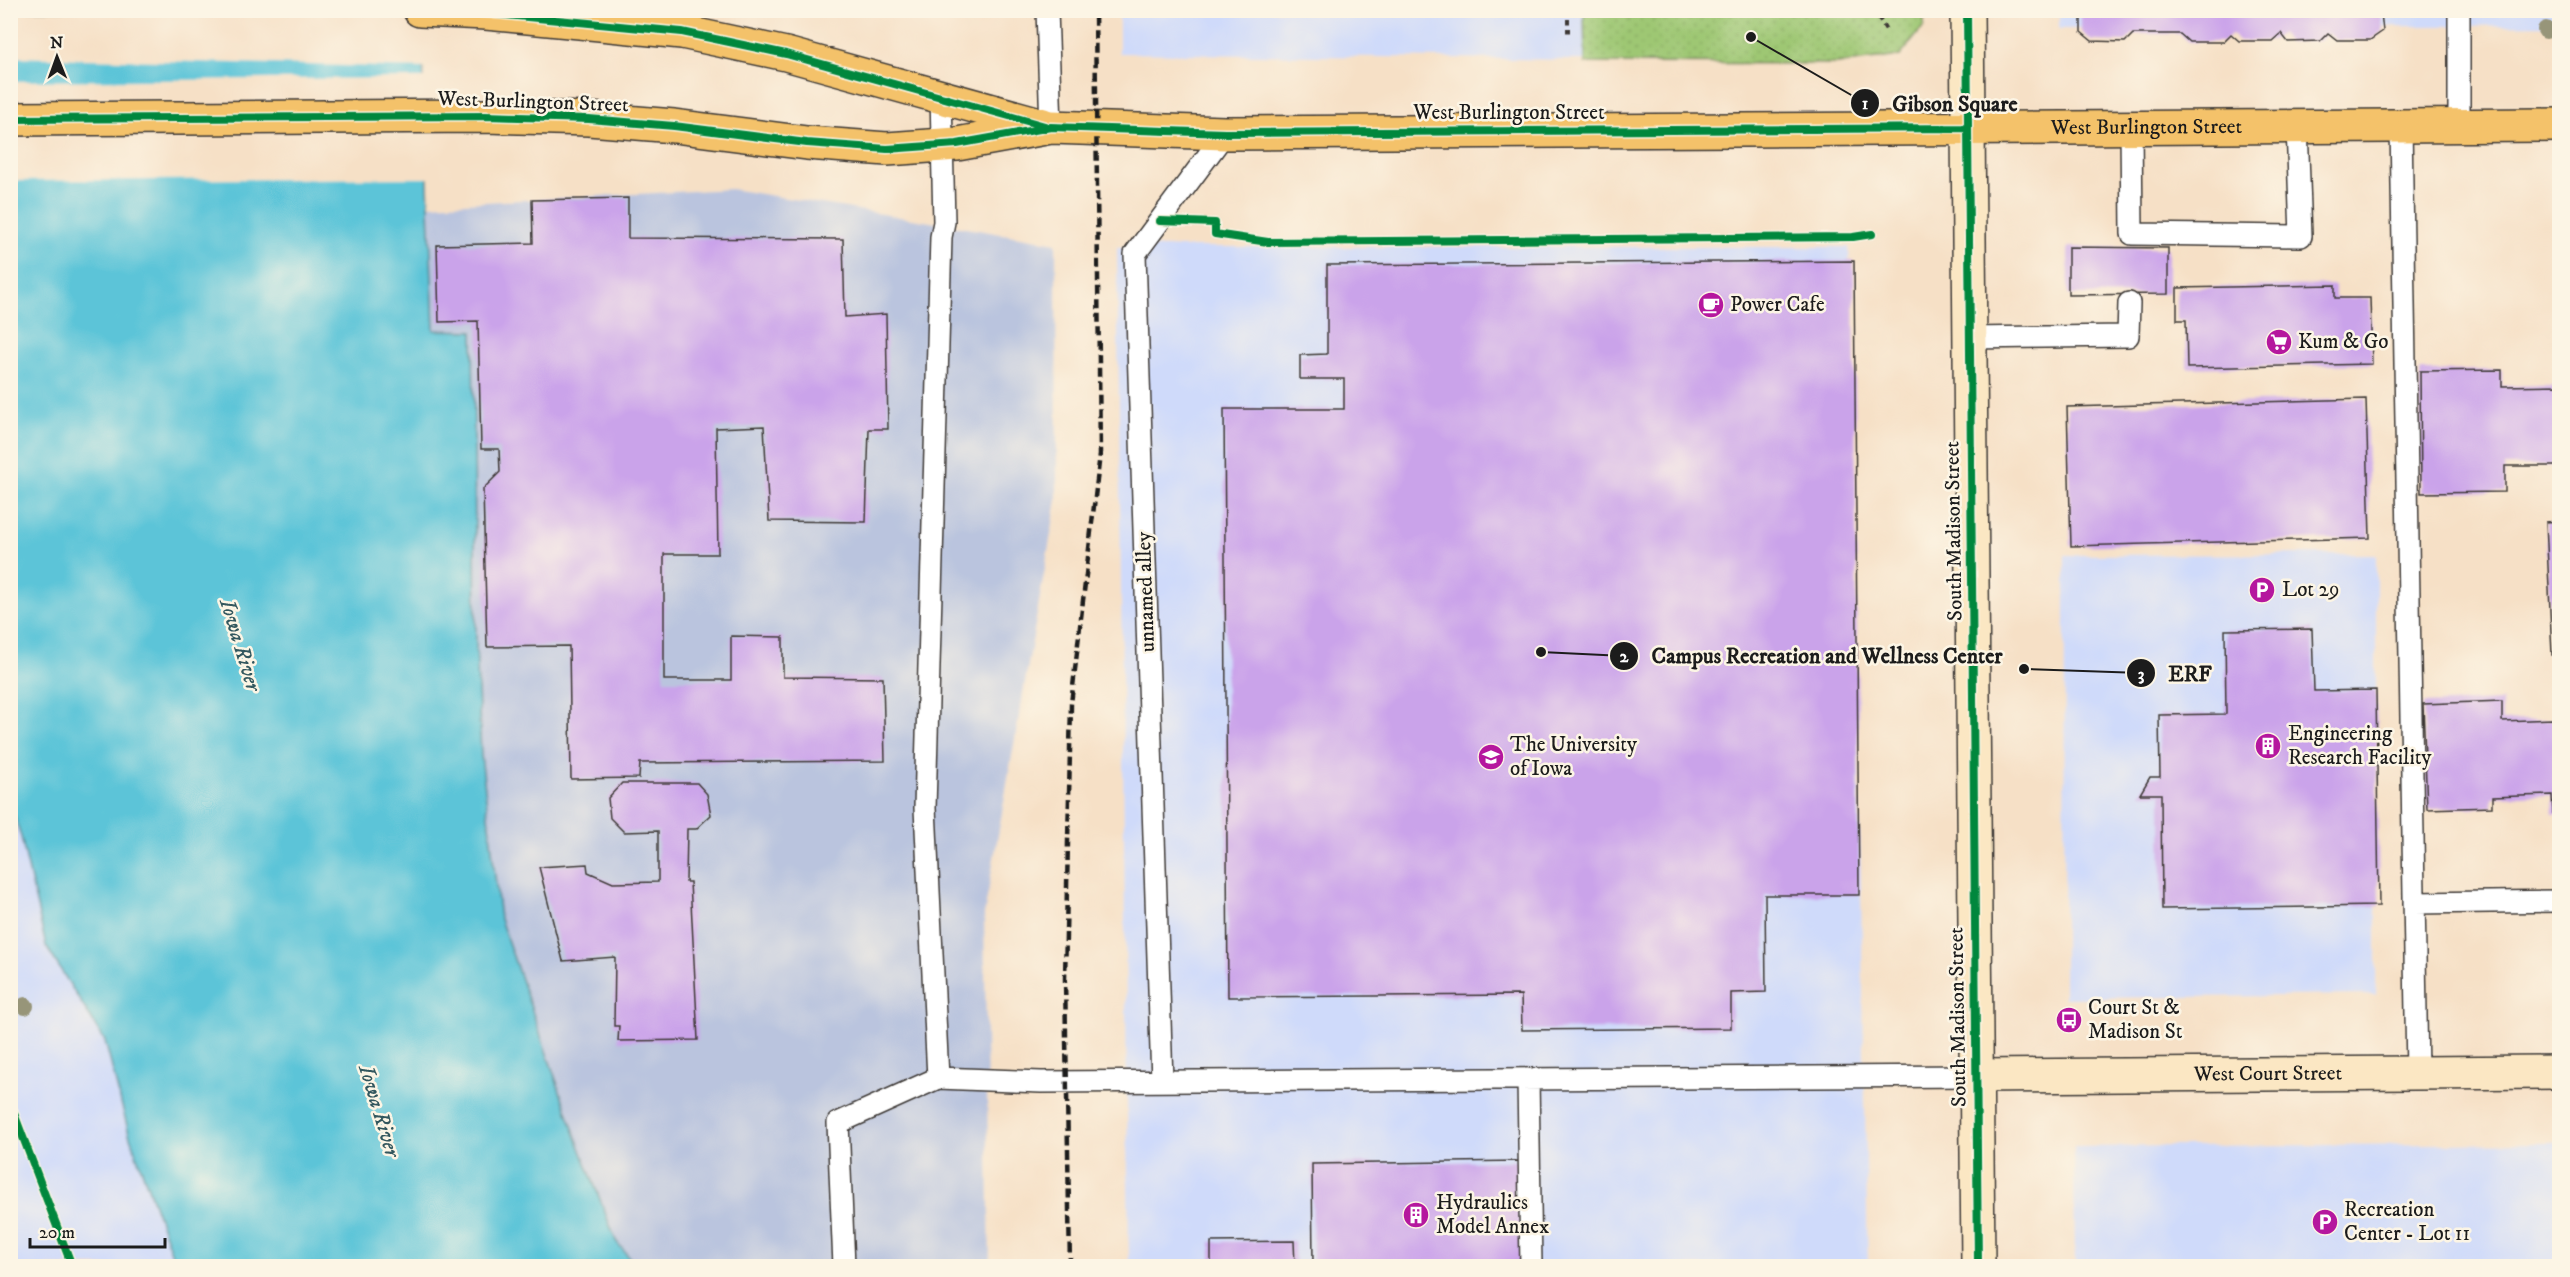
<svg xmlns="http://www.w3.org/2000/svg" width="2570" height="1277" font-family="'IM FELL DW Pica',serif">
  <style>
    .built { fill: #cfdafa }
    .industrial { fill: #bac4de }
    .park { fill: url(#park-dots); stroke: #5d7248; stroke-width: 1.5 }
    .water { fill: #5bc4d8; stroke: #3c707a; stroke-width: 1.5 }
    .pier { fill: #f6e0c6 }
    .building { fill: #caa3ea }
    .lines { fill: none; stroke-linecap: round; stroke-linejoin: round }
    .lane-casing { stroke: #3d3936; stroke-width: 24 }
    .secondary-casing { stroke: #3d3936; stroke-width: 36 }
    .primary-casing { stroke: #3d3936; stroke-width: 36 }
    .path { stroke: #3d3936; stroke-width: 4; stroke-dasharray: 4.5 4.5; stroke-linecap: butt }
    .lane { stroke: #fff; stroke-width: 21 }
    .secondary { stroke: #fbe7c3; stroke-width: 33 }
    .primary { stroke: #f4c26a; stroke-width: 33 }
    .rail { stroke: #1c1c1c; stroke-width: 4.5; stroke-dasharray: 9 4.5; stroke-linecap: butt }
    .cycleway-casing { stroke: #fcf5e5; stroke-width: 11 }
    .cycleway { stroke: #00873e; stroke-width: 8 }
    .tree { fill: #979579 }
    .labels { text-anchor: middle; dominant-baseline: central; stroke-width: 5; stroke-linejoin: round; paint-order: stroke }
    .street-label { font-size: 21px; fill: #1c1c1c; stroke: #fcf5e5 }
    .poi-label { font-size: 21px; fill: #1c1c1c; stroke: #fcf5e5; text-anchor: start }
    .water-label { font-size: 22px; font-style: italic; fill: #32575e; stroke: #fcf5e5 }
    .leader { fill: none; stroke: #1c1c1c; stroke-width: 2 }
    .callout-dot { fill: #1c1c1c; stroke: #fcf5e5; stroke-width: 2 }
    .mark-label { font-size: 18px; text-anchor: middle; font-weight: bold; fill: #fff }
    .callout-label { font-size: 22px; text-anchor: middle; font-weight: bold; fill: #1c1c1c; stroke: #fcf5e5; stroke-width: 5; stroke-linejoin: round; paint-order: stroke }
  </style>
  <defs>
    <pattern id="park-dots" width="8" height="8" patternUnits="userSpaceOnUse" patternTransform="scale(1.5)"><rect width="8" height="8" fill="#9ec773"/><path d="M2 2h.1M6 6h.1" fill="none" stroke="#88aa63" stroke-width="1.8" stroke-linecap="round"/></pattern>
  </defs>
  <rect width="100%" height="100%" fill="#fcf5e5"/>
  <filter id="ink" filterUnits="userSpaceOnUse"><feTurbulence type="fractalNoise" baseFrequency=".0167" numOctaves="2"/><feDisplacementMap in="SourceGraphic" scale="12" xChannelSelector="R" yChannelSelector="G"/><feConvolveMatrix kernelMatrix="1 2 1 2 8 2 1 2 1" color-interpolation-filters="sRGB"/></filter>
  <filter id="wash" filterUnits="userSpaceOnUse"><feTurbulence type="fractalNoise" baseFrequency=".008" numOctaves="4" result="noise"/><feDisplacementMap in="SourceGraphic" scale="24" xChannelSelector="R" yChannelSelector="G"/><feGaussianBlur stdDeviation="1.35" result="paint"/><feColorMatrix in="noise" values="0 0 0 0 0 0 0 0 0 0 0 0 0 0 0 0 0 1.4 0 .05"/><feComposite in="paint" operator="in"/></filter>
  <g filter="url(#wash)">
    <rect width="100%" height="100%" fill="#f6e0c6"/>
    <path class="built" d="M 1923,10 L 1924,26 L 1900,56 L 1837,64 L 1119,53 L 1119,11 Z
      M 2059,10 L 2560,11 L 2559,25 L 2059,29 Z
      M 1117,247 L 1849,247 L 1868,1266 L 1129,1266 Z
      M 2376,554 L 2376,995 L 2064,998 L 2065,555 Z
      M 10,805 L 21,837 L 46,946 L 105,1041 L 130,1137 L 176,1266 L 18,1266 L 10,1244 Z
      M 2559,1143 L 2559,1266 L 2075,1266 L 2074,1147 Z"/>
    <path class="industrial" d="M 731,189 L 1056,243 L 1057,500 L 984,915 L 990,1266 L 636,1266 L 616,1241 L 576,1137 L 500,919 L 481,755 L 476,644 L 473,331 L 434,331 L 428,205 Z"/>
    <path class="park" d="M 1924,11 L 1924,26 L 1900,56 L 1837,64 L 1585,63 L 1584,11 Z"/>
    <path class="water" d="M 10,11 L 421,11 L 434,330 L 473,331 L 476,644 L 481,755 L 500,919 L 576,1137 L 616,1241 L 636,1266 L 176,1266 L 130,1137 L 105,1041 L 46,946 L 21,837 L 11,805 Z"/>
    <path class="pier" d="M 424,10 L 426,68 L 11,57 L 11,11 Z
      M 426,78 L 430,178 L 10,181 L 11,81 Z"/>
    <g id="blocks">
      <path class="building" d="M 2078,10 L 2384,10 L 2381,13 L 2383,31 L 2370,40 L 2337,40 L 2328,33 L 2320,41 L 2288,42 L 2281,33 L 2272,41 L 2239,41 L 2231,34 L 2223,42 L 2189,42 L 2180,34 L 2133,34 L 2125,42 L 2092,41 L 2081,32 L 2081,14 Z
        M 628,198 L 628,238 L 843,239 L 845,317 L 886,314 L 888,429 L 869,429 L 866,522 L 769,521 L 764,426 L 716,428 L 718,554 L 664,554 L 664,680 L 731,680 L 731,636 L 783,637 L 783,677 L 883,678 L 885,761 L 640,763 L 639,778 L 571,779 L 569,646 L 487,647 L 483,489 L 500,472 L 499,449 L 481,449 L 478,321 L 439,322 L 437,245 L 533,243 L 532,200 Z
        M 2068,247 L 2168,248 L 2168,294 L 2068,295 Z
        M 1854,261 L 1859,895 L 1765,895 L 1766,992 L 1731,993 L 1731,1028 L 1522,1030 L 1521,995 L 1228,997 L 1224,409 L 1344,409 L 1344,379 L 1300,379 L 1300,355 L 1327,354 L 1327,265 Z
        M 2335,285 L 2335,298 L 2370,298 L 2372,364 L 2187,368 L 2186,320 L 2177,320 L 2177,288 Z
        M 2502,370 L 2502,386 L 2560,385 L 2560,466 L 2505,466 L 2505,492 L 2421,493 L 2420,371 Z
        M 2366,399 L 2370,538 L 2071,546 L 2067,407 Z
        M 2560,521 L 2560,655 L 2552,655 L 2546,522 Z
        M 2312,629 L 2314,691 L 2376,690 L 2379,906 L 2162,909 L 2161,794 L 2140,794 L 2150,777 L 2160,777 L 2159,715 L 2226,714 L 2225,630 Z
        M 2502,701 L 2502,721 L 2553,719 L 2557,727 L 2560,727 L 2560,814 L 2553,814 L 2552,795 L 2492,797 L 2492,807 L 2427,809 L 2423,704 Z
        M 622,783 L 697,783 L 707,794 L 711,815 L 696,829 L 687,829 L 686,882 L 690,882 L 698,1040 L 618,1041 L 619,1026 L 614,1026 L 615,957 L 563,961 L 539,867 L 587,864 L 588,872 L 613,883 L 658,882 L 658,831 L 624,832 L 610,818 L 608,798 Z
        M 1519,1161 L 1521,1266 L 1313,1266 L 1312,1164 Z
        M 1294,1241 L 1295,1266 L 1211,1266 L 1211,1242 Z"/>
    </g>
  </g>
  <g filter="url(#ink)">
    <use href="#blocks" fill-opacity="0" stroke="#3d3936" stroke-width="1.5"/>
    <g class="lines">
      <defs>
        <path id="lane" d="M 1047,10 L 1051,127
          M 2459,125 L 2459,10
          M 2401,126 L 2417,1073
          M 2131,127 L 2132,234 L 2301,236 L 2297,126
          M 1970,338 L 2128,336 L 2129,303
          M 2414,903 L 2560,901
          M 938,1078 L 1041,1082 L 1977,1076
          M 1528,1079 L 1531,1266
          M 1162,1081 L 1135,254 L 1225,133
          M 844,1266 L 838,1123 L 938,1078 L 925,808 L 941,237 L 944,222 L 941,96"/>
        <g id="secondary">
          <path d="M 1967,10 L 1978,1266"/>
          <path id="s1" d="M 1977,1076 L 2560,1072"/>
        </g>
        <g id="primary">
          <path d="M 420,10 L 486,13 L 682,32 L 786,54 L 1043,125"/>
          <path id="s2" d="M 10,119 L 486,116 L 589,119 L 674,126 L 807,143 L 887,149 L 957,144 L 1051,127 L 1225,133 L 2560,125"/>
        </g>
      </defs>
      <use href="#lane" class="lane-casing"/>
      <use href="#secondary" class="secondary-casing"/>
      <use href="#primary" class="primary-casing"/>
      <path class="path" d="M 1568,10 L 1568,35
        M 1874,10 L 1888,33"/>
      <use href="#lane" class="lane"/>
      <use href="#secondary" class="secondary"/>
      <use href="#primary" class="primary"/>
      <path class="rail" d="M 1070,1266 L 1065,979 L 1071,704 L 1100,454 L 1095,10"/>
      <defs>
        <path id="cycleway" d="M 420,10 L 486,13 L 682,32 L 786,54 L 1045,126
          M 1967,10 L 1978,1266
          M 10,119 L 486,116 L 589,119 L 674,126 L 807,143 L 887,149 L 957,144 L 1051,127 L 1225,133 L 1968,128
          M 1160,221 L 1215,223 L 1215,234 L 1268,242 L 1853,237 L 1872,234
          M 10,1103 L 72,1266"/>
      </defs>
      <use href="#cycleway" class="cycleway-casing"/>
      <use href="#cycleway" class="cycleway"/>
    </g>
    <g class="tree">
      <circle cx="2546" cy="30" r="9"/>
      <circle cx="25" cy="1006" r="9"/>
    </g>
  </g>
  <defs>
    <symbol id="cafe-disc" viewBox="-11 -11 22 22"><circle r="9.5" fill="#b5179e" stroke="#fcf5e5"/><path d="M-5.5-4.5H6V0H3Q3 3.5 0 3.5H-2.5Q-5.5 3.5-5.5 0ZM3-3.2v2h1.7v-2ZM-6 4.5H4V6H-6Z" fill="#fff"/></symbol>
    <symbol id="supermarket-disc" viewBox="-11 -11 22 22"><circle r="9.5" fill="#b5179e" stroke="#fcf5e5"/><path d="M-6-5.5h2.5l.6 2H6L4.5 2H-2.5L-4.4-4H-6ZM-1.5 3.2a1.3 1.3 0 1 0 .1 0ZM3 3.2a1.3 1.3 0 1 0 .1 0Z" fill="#fff"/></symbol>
    <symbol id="parking-disc" viewBox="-11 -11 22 22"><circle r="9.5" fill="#b5179e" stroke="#fcf5e5"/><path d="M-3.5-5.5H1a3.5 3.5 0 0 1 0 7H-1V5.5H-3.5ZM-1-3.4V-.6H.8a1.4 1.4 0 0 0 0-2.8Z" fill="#fff"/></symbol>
    <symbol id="building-disc" viewBox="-11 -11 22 22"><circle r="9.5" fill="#b5179e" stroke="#fcf5e5"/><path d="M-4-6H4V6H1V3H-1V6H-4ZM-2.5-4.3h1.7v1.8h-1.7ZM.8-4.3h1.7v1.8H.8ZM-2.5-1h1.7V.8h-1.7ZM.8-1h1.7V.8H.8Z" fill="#fff"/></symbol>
    <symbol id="university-disc" viewBox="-11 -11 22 22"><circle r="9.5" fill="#b5179e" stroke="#fcf5e5"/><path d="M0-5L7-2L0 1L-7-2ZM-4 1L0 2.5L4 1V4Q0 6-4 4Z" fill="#fff"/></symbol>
    <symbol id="bus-disc" viewBox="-11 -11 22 22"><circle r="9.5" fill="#b5179e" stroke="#fcf5e5"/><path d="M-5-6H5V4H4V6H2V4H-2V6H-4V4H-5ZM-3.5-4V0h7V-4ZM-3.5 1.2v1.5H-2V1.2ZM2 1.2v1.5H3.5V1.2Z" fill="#fff"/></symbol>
  </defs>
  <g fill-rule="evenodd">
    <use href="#cafe-disc" x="1696" y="290" width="30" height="30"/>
    <use href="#supermarket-disc" x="2264" y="327" width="30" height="30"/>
    <use href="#parking-disc" x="2247" y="575" width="30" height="30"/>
    <use href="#building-disc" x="2253" y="731" width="30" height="30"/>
    <use href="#university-disc" x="1476" y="742" width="30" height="30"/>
    <use href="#bus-disc" x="2054" y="1005" width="30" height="30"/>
    <use href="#building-disc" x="1401" y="1200" width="30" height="30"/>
    <use href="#parking-disc" x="2310" y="1207" width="30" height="30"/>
  </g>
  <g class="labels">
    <g class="street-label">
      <text transform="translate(533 102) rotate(2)">West Burlington Street</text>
      <text x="1509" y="113">West Burlington Street</text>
      <text stroke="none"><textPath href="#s2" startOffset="2140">West Burlington Street</textPath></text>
      <text transform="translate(1954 531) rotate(-91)">South Madison Street</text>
      <text transform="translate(1146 592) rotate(-92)">unnamed alley</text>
      <text transform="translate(1958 1017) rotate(-91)">South Madison Street</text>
      <text stroke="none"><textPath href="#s1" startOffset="291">West Court Street</textPath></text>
    </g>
    <g class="poi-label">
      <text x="1730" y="305">Power Cafe</text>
      <text x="2298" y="342">Kum &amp; Go</text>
      <text x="2282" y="590">Lot 29</text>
      <text x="2288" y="734">Engineering<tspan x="2288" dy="24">Research Facility</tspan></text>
      <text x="1510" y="745">The University<tspan x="1510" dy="24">of Iowa</tspan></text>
      <text x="2088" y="1008">Court St &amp;<tspan x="2088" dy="24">Madison St</tspan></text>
      <text x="1436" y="1203">Hydraulics<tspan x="1436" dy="24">Model Annex</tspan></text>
      <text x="2344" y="1210">Recreation<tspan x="2344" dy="24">Center - Lot 11</tspan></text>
    </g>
    <g class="water-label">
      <text transform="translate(240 645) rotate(73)">Iowa River</text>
      <text transform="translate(379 1111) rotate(73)">Iowa River</text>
    </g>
  </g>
  <path class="leader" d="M1751 37L1865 103M1541 652L1624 656M2024 669L2141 673"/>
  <g class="callout-dot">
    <circle cx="1751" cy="37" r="6"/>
    <circle cx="1541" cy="652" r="6"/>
    <circle cx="2024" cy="669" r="6"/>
    <circle cx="1865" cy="103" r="15"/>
    <circle cx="1624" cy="656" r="15"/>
    <circle cx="2141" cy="673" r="15"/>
  </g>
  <g class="mark-label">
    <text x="1865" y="109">1</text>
    <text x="1624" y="662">2</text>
    <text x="2141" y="680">3</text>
  </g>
  <g class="callout-label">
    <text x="1955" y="111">Gibson Square</text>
    <text x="1827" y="663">Campus Recreation and Wellness Center</text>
    <text x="2190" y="681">ERF</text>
  </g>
  <rect width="2570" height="1277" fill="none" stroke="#fcf5e5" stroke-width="36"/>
  <g transform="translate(57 57) rotate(359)" stroke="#fcf5e5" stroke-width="4.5" paint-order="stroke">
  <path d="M0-4.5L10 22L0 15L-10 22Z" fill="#1c1c1c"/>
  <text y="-9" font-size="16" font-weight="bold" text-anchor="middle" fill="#1c1c1c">N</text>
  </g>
  <path d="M30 1238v9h135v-9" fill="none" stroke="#1c1c1c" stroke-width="3"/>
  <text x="39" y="1238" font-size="18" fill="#1c1c1c" stroke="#fcf5e5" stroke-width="4.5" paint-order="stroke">20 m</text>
</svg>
